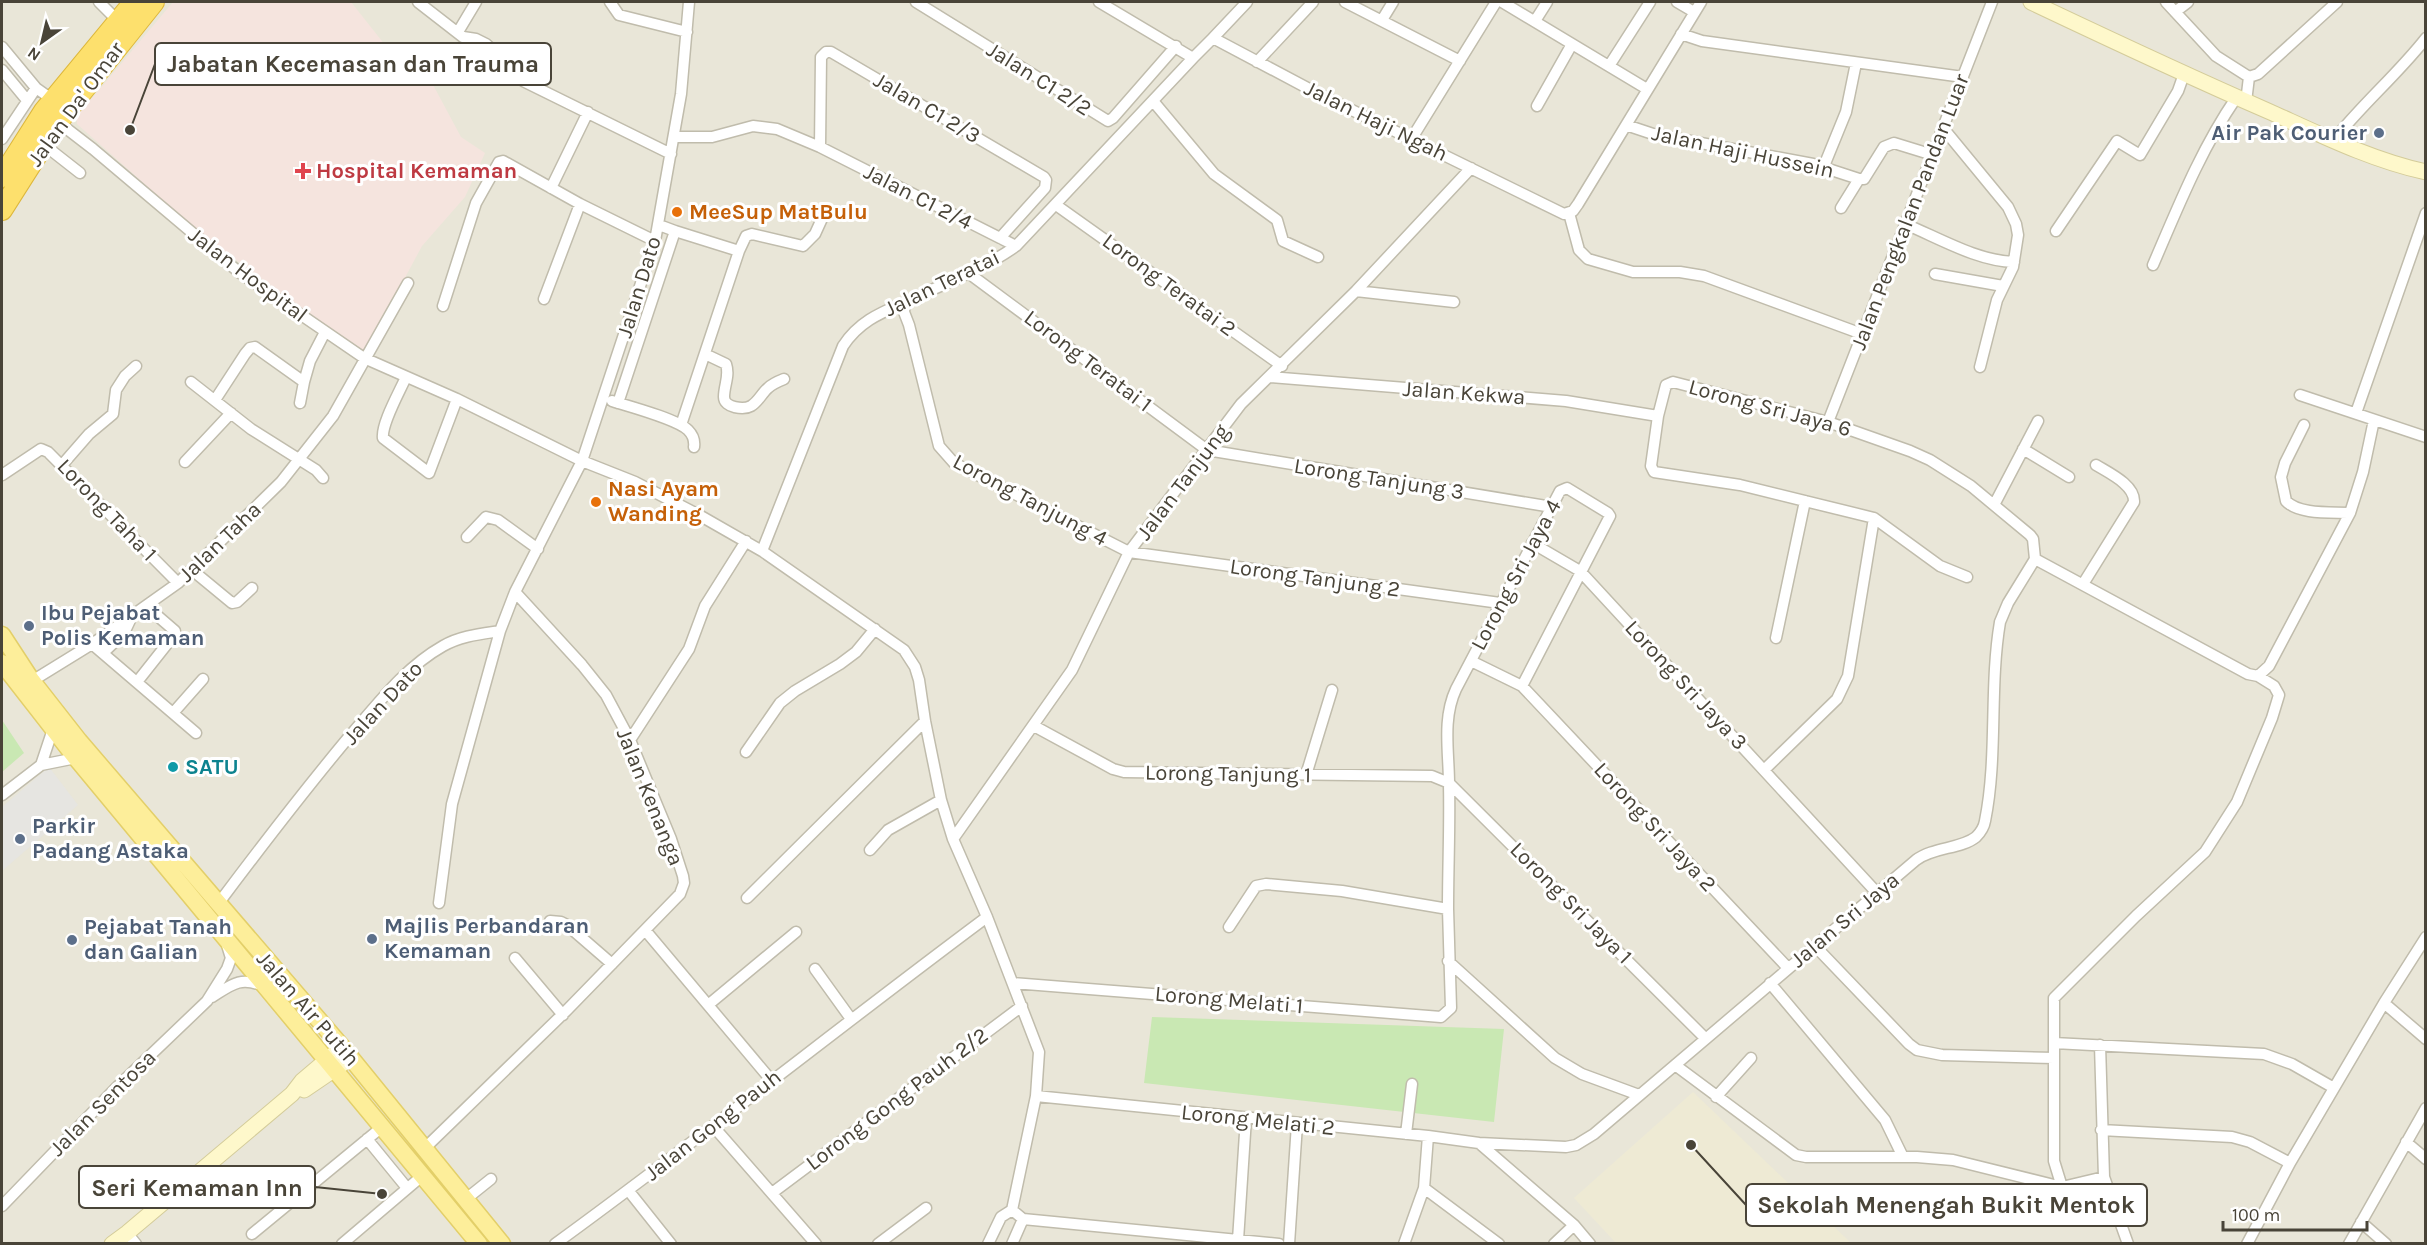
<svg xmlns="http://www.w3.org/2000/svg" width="2427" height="1245" font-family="Karla,sans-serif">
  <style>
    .residential { fill: #e9e6d8 }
    .education { fill: #eeead4 }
    .medical { fill: #f5e4de }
    .green { fill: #c9e8b3 }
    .parking { fill: #e6e5e1 }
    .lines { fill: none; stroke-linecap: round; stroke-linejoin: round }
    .street-casing { stroke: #c0bcac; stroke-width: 13 }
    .secondary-casing { stroke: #d4cc9a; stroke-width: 17 }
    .primary-casing { stroke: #e3cf69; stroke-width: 19 }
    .highway-casing { stroke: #ddb73c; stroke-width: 22 }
    .street { stroke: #fff; stroke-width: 10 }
    .secondary { stroke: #fef8cb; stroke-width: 15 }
    .primary { stroke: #fdee9a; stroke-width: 16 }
    .highway { stroke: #fde06d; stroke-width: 20 }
    .service-dot { fill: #5c6f8a; stroke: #fff; stroke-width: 2 }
    .health-dot { fill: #e0444e; stroke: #fff; stroke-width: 2 }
    .food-dot { fill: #e8710a; stroke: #fff; stroke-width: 2 }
    .culture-dot { fill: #0f9aa8; stroke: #fff; stroke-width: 2 }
    .labels { text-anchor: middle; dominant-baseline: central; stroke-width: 6; stroke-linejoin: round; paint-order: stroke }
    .street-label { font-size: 22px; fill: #494438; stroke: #fff }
    .service-label { font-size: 22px; font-weight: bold; fill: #4e5e75; stroke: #fff; text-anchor: start }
    .health-label { font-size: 22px; font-weight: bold; fill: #be3a42; stroke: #fff; text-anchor: start }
    .food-label { font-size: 22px; font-weight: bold; fill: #c56008; stroke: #fff; text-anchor: start }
    .culture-label { font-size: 22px; font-weight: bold; fill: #0d838f; stroke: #fff; text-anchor: start }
    .leader { fill: none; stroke: #494438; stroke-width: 2 }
    .callout-dot { fill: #494438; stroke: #fff; stroke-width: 2 }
    .callout { fill: #fff; stroke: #494438; stroke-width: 2 }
    .callout-label { font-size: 24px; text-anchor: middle; font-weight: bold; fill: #494438 }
  </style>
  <rect width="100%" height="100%" fill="#f5f3ea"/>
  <path class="residential" d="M 2,2 L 2425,2 L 2425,1243 L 2,1244 Z"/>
  <path class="education" d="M 1693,1092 L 1851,1243 L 1616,1243 L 1574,1198 Z"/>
  <path class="medical" d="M 173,2 L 351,2 L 393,55 L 431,81 L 461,137 L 485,153 L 465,197 L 422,246 L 364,354 L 202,235 L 77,124 L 77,116 Z"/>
  <path class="green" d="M 2,720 L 24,753 L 2,772 Z
    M 1152,1017 L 1504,1029 L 1494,1122 L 1144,1083 Z"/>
  <path class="parking" d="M 49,767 L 78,805 L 2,871 L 2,807 Z"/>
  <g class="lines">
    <defs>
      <path id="street" d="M 99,2 L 118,21
        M 418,2 L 463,37 L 476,39 L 486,44 L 502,59
        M 610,2 L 619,15 L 687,32
        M 916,2 L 1108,121 L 1113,118 L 1176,46
        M 1099,2 L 1193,58 L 1213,38 L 1313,91 L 1564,214 L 1573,211 L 1578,204 L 1701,2
        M 1345,2 L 1460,61
        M 1502,2 L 1647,89
        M 1677,2 L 1694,12
        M 2166,2 L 2216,56 L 2249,77 L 2258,74 L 2337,2
        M 2175,12 L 2188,2
        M 1382,20 L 1393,2
        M 1535,21 L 1547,2
        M 458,32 L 476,2
        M 1681,34 L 1702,41 L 1963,77
        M 1213,38 L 1247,2
        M 2,47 L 36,88 L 53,100
        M 1257,62 L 1313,2
        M 1609,66 L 1650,2
        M 2,70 L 26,99
        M 523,81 L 671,154
        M 1153,101 L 1214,174 L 1277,220 L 1283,241 L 1318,257
        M 2246,102 L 2249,77
        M 1537,106 L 1572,44
        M 58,122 L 93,149 L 240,273 L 364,358 L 457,399 L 582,461 L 635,482 L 699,515 L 762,551 L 904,650 L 915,667 L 919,680 L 925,721 L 941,800 L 953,839 L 987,917 L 1039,1052 L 1036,1096 L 1012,1210
        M 1626,125 L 1653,134 L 1813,164 L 1859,179
        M 1943,128 L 2008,207 L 2016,224 L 2018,235 L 2013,267 L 1997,300 L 1980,367
        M 675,137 L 712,137 L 753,126 L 777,129 L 820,147 L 1016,246
        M 1412,138 L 1496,2
        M 2,139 L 36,88
        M 2333,141 C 2362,104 2397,75 2426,38
        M 43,144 L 80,173
        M 820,147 L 821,57 L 826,52 L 831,52 L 1044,177 L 1046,180 L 1045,188 L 1000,238
        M 1824,166 L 1846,112 L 1856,63
        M 551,188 L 588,112
        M 1056,205 L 1282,366
        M 1841,208 L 1859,179 L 1864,179 L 1884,147 L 1894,143 L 1933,155
        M 1569,213 L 1579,250 L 1588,259 L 1633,272 L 1680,272 L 1704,276 L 1862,334
        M 1905,224 C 1939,238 1977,261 2014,262
        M 675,231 L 739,251 L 681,425
        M 2056,231 L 2117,141 L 2140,155 L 2178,91 L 2184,74
        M 739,251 L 746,236 L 752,234 L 803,246 L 815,234 L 825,212
        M 2153,265 C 2178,207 2201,149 2236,98
        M 967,272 L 1207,450 L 1552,507
        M 1935,274 L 2003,286
        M 1356,291 L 1454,302
        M 544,299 L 580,204
        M 905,302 L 904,312 L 909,325 L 939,446 L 954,463 L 1129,552 L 1500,603
        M 443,306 L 476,203 L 499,162 L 503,161 L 580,204 L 655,241
        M 705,354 L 726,364 C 730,376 724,385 724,397 C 724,408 744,410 751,406 C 758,402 762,393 768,388 C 772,384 779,381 784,379
        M 406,377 C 400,391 381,424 383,438 L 429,473 L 457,399
        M 1269,377 L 1566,401 L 1658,416
        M 191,382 L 251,429 L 316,470 L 323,478
        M 304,382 L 310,361 L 325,332
        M 2300,395 L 2426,437
        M 215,400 L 245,354 L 250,348 L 255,347 L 304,382 L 300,403
        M 612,401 C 628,406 677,419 688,430 C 693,435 695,440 694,447
        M 618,403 L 675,231 L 659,225
        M 2356,413 L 2426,213
        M 1828,422 L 1992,2
        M 2304,425 L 2285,463 L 2281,477 L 2286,501 C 2299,515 2332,512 2350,513
        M 2023,449 L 2069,477
        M 185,462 L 231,413
        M 62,465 L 89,434 L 113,414 L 116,390 L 125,376 L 136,366
        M 2,475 L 41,449 L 48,452 L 178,583
        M 1994,505 L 2038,421
        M 467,537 L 486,517 L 498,520 L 538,549
        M 1532,543 L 1580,571 L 1878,894
        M 762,551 L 843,346 C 860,320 883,312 910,300 C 945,283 984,269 1016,246 L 1193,58
        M 2035,559 L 2248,674 L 2258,676 L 2269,666 L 2350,513 L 2363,472 L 2374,420
        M 192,570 L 232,603 L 237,602 L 252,588
        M 1967,577 L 1940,566 L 1874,518 L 1740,485 L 1654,472 L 1651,466 L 1658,416 L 1666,385 L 1673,382 L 1828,422 L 1910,451 L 1930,460 L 1971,486 L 2030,535 L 2033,539 L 2035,559
        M 2083,584 L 2134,502 C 2135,485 2109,473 2096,465
        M 1776,638 L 1805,501
        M 92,644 L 196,733
        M 103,653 L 124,633 L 132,616
        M 1471,661 L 1522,686 L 1788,968
        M 32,681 L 92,644 L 178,583 L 281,482 L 333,416 L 408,283
        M 137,682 L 175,634 L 175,631 L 146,606
        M 173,713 L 203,679
        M 1034,726 L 1113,769 L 1124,772 L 1432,776 L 1449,783 L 1705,1038
        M 630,740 L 689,649 L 705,606 L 746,541
        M 746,752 L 780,703 L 795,691 L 840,664 L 856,652 L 875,629
        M 41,765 L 53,729
        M 1764,770 L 1837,699 L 1848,676 L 1874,518
        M 1306,775 L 1332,690
        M 2,795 L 41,765 L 76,758
        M 953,839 L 1072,670 L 1129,552 L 1241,404 L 1356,291 L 1471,168
        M 870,850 L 888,830 L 941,800
        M 747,898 L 925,721
        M 439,903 L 452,804 L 500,631
        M 218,904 C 260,848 303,792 348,738 C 377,705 404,668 443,646 C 460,636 480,634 500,631 L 515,592 L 582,461 L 655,241 L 681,94 L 689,2
        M 1448,909 C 1448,867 1450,826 1449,784 C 1449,752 1442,719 1456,689 L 1560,491 L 1567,488 L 1608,513 L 1610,516 L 1522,686
        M 550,921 L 561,922 L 567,925 L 612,964
        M 645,930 L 771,1080
        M 2426,937 L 2384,1003 L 2426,1039
        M 1815,946 L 1909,1044 L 1917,1050 L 1942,1055 L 2054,1058 L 2054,1043 L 2264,1054 L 2292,1064 L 2334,1088
        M 515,958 L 563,1015
        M 1448,961 L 1555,1058 L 1582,1074 L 1639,1095
        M 815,969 L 851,1019
        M 1013,983 L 1441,1017 L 1451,1008 L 1448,909 L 1342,891 L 1266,884 L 1256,886 L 1229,927
        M 1770,983 L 1885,1120 L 1903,1157
        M 212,997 C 231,985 240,976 263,986
        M 708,1005 L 796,932
        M 2054,1043 L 2054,998 L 2136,916 L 2205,852 L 2237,802 L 2272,718 L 2279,695 L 2274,686 L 2258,676
        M 2100,1045 L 2104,1177 L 2128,1244
        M 2054,1058 L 2054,1161 L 2062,1187
        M 1675,1065 L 1796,1155 L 1806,1157 L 1917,1157 L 1953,1160 L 2062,1187 L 2104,1177
        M 1036,1096 L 1428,1136 L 1479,1143 L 1566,1147 L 1576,1145 L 1594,1134 L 1916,860 C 1933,847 1961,849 1976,837 C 1980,833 1984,827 1985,821 C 1998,757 1989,687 2000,622 L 2008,603 L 2035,559
        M 1716,1097 L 1751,1058
        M 713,1126 L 816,1244
        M 2101,1130 L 2232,1137 L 2250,1142 L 2290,1163
        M 1406,1134 L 1412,1084
        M 367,1139 L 407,1188
        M 2406,1142 L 2426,1159
        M 1479,1143 L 1574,1225 L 1590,1244
        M 425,1148 L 566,1011 L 680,894 L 684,883 L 683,876 L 671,839 L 630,740 L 606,695 L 582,665 L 515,592
        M 1424,1188 L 1499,1244
        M 628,1190 L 671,1244
        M 772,1193 L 1022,1006
        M 466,1199 L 491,1179
        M 2,1206 L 115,1089 L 207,1001 L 227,969 L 231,958 L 227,945
        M 1012,1210 L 1023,1219 L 1279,1244
        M 2361,1222 L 2386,1244
        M 127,1233 L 136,1244
        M 252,1234 L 382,1127
        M 1238,1240 L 1246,1118
        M 342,1244 L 422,1176
        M 555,1244 C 701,1138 842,1025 987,917
        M 878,1244 L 926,1208
        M 988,1244 L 1001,1217 L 1012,1210
        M 1012,1244 L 1023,1219
        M 1289,1244 L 1297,1124
        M 1404,1244 L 1424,1188 L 1428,1136
        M 1554,1244 L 1574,1225
        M 2247,1244 L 2290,1163 L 2384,1003
        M 2349,1244 L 2426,1108"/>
      <path id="secondary" d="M 2031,2 C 2109,39 2188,76 2268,111 C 2319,134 2371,160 2426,172
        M 304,1090 L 351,1058
        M 112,1244 L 127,1233 L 292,1094 L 302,1081 L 342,1047"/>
      <path id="primary" d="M 2,635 L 32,681 L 79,741 L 342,1047 L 502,1244
        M 2,663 L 76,758 L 479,1244"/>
      <path id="highway" d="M 2,177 L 44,111 L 134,2
        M 2,210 L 58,122 L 154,2"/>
    </defs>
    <use href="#street" class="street-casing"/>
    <use href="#secondary" class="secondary-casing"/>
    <use href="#primary" class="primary-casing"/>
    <use href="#highway" class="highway-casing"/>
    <use href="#street" class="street"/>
    <use href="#secondary" class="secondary"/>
    <use href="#primary" class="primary"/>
    <use href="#highway" class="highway"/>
  </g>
  <g class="service-dot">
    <circle cx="2379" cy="133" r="6"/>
    <circle cx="29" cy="626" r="6"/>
    <circle cx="20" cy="839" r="6"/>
    <circle cx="372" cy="939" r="6"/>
    <circle cx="72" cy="940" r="6"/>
  </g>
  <path class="health-dot" d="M300 162h6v6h6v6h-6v6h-6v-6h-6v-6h6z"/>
  <g class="food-dot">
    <circle cx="677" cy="212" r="6"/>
    <circle cx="596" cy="502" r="6"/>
  </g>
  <circle class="culture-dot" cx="173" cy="767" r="6"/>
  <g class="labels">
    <g class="street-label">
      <text transform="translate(1039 79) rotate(32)">Jalan C1 2/2</text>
      <text transform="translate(76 104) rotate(-54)">Jalan Da' Omar</text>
      <text transform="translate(927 108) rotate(30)">Jalan C1 2/3</text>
      <text transform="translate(1376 121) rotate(26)">Jalan Haji Ngah</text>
      <text transform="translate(1743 152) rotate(12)">Jalan Haji Hussein</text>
      <text transform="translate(918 197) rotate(27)">Jalan C1 2/4</text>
      <text transform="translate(1910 212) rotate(-69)">Jalan Pengkalan Pandan Luar</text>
      <text transform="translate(248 275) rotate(37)">Jalan Hospital</text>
      <text transform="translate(942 283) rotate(-26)">Jalan Teratai</text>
      <text transform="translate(1169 285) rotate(36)">Lorong Teratai 2</text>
      <text transform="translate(639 287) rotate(-73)">Jalan Dato</text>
      <text transform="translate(1088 361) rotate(37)">Lorong Teratai 1</text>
      <text transform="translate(1464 393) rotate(4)">Jalan Kekwa</text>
      <text transform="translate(1770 408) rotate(15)">Lorong Sri Jaya 6</text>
      <text transform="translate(1379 479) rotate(9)">Lorong Tanjung 3</text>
      <text transform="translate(1183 482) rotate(-53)">Jalan Tanjung</text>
      <text transform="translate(1030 500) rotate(28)">Lorong Tanjung 4</text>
      <text transform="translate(107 510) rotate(46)">Lorong Taha 1</text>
      <text transform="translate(220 542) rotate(-44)">Jalan Taha</text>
      <text transform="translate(1516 575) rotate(-62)">Lorong Sri Jaya 4</text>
      <text transform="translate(1315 578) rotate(8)">Lorong Tanjung 2</text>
      <text transform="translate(1686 685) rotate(47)">Lorong Sri Jaya 3</text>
      <text transform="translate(383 703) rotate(-47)">Jalan Dato</text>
      <text transform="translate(1228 774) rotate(1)">Lorong Tanjung 1</text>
      <text transform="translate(650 797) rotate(68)">Jalan Kenanga</text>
      <text transform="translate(1655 827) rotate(47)">Lorong Sri Jaya 2</text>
      <text transform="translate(1571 903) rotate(45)">Lorong Sri Jaya 1</text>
      <text transform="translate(1845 920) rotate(-40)">Jalan Sri Jaya</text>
      <text transform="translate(1229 1000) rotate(5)">Lorong Melati 1</text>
      <text transform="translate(308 1009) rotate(49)">Jalan Air Putih</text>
      <text transform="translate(897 1099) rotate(-37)">Lorong Gong Pauh 2/2</text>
      <text transform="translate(103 1103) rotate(-45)">Jalan Sentosa</text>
      <text transform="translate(1258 1120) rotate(6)">Lorong Melati 2</text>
      <text transform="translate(713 1125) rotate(-38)">Jalan Gong Pauh</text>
    </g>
    <g class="service-label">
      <text x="2367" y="133" text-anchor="end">Air Pak Courier</text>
      <text x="41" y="613">Ibu Pejabat<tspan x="41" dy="25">Polis Kemaman</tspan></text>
      <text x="32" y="826">Parkir<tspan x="32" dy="25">Padang Astaka</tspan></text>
      <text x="384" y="926">Majlis Perbandaran<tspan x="384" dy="25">Kemaman</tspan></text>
      <text x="84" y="927">Pejabat Tanah<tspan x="84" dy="25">dan Galian</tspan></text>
    </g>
    <g class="health-label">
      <text x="316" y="171">Hospital Kemaman</text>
    </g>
    <g class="food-label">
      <text x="689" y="212">MeeSup MatBulu</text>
      <text x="608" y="489">Nasi Ayam<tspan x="608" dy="25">Wanding</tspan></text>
    </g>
    <g class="culture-label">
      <text x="185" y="767">SATU</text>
    </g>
  </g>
  <path class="leader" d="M130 130L155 64M382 1194L315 1187M1691 1145L1746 1205"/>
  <g class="callout-dot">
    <circle cx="130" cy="130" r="6"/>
    <circle cx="382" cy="1194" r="6"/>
    <circle cx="1691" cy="1145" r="6"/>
  </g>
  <g class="callout">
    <rect x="155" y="43" width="396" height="42" rx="6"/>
    <rect x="79" y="1166" width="236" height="42" rx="6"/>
    <rect x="1746" y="1184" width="401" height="42" rx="6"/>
  </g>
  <g class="callout-label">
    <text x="353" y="72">Jabatan Kecemasan dan Trauma</text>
    <text x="197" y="1196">Seri Kemaman Inn</text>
    <text x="1946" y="1213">Sekolah Menengah Bukit Mentok</text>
  </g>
  <rect width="2427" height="1245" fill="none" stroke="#494438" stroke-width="6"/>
  <g transform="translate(42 42) rotate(214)" stroke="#ffffff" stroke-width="4.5" paint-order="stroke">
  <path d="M0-4.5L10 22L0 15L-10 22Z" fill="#494438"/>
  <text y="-9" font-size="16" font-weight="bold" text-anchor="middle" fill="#494438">N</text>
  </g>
  <path d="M2223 1221v9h144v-9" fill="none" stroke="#494438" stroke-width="3"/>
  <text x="2232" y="1221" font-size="18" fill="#494438" stroke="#ffffff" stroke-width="4.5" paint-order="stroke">100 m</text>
</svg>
